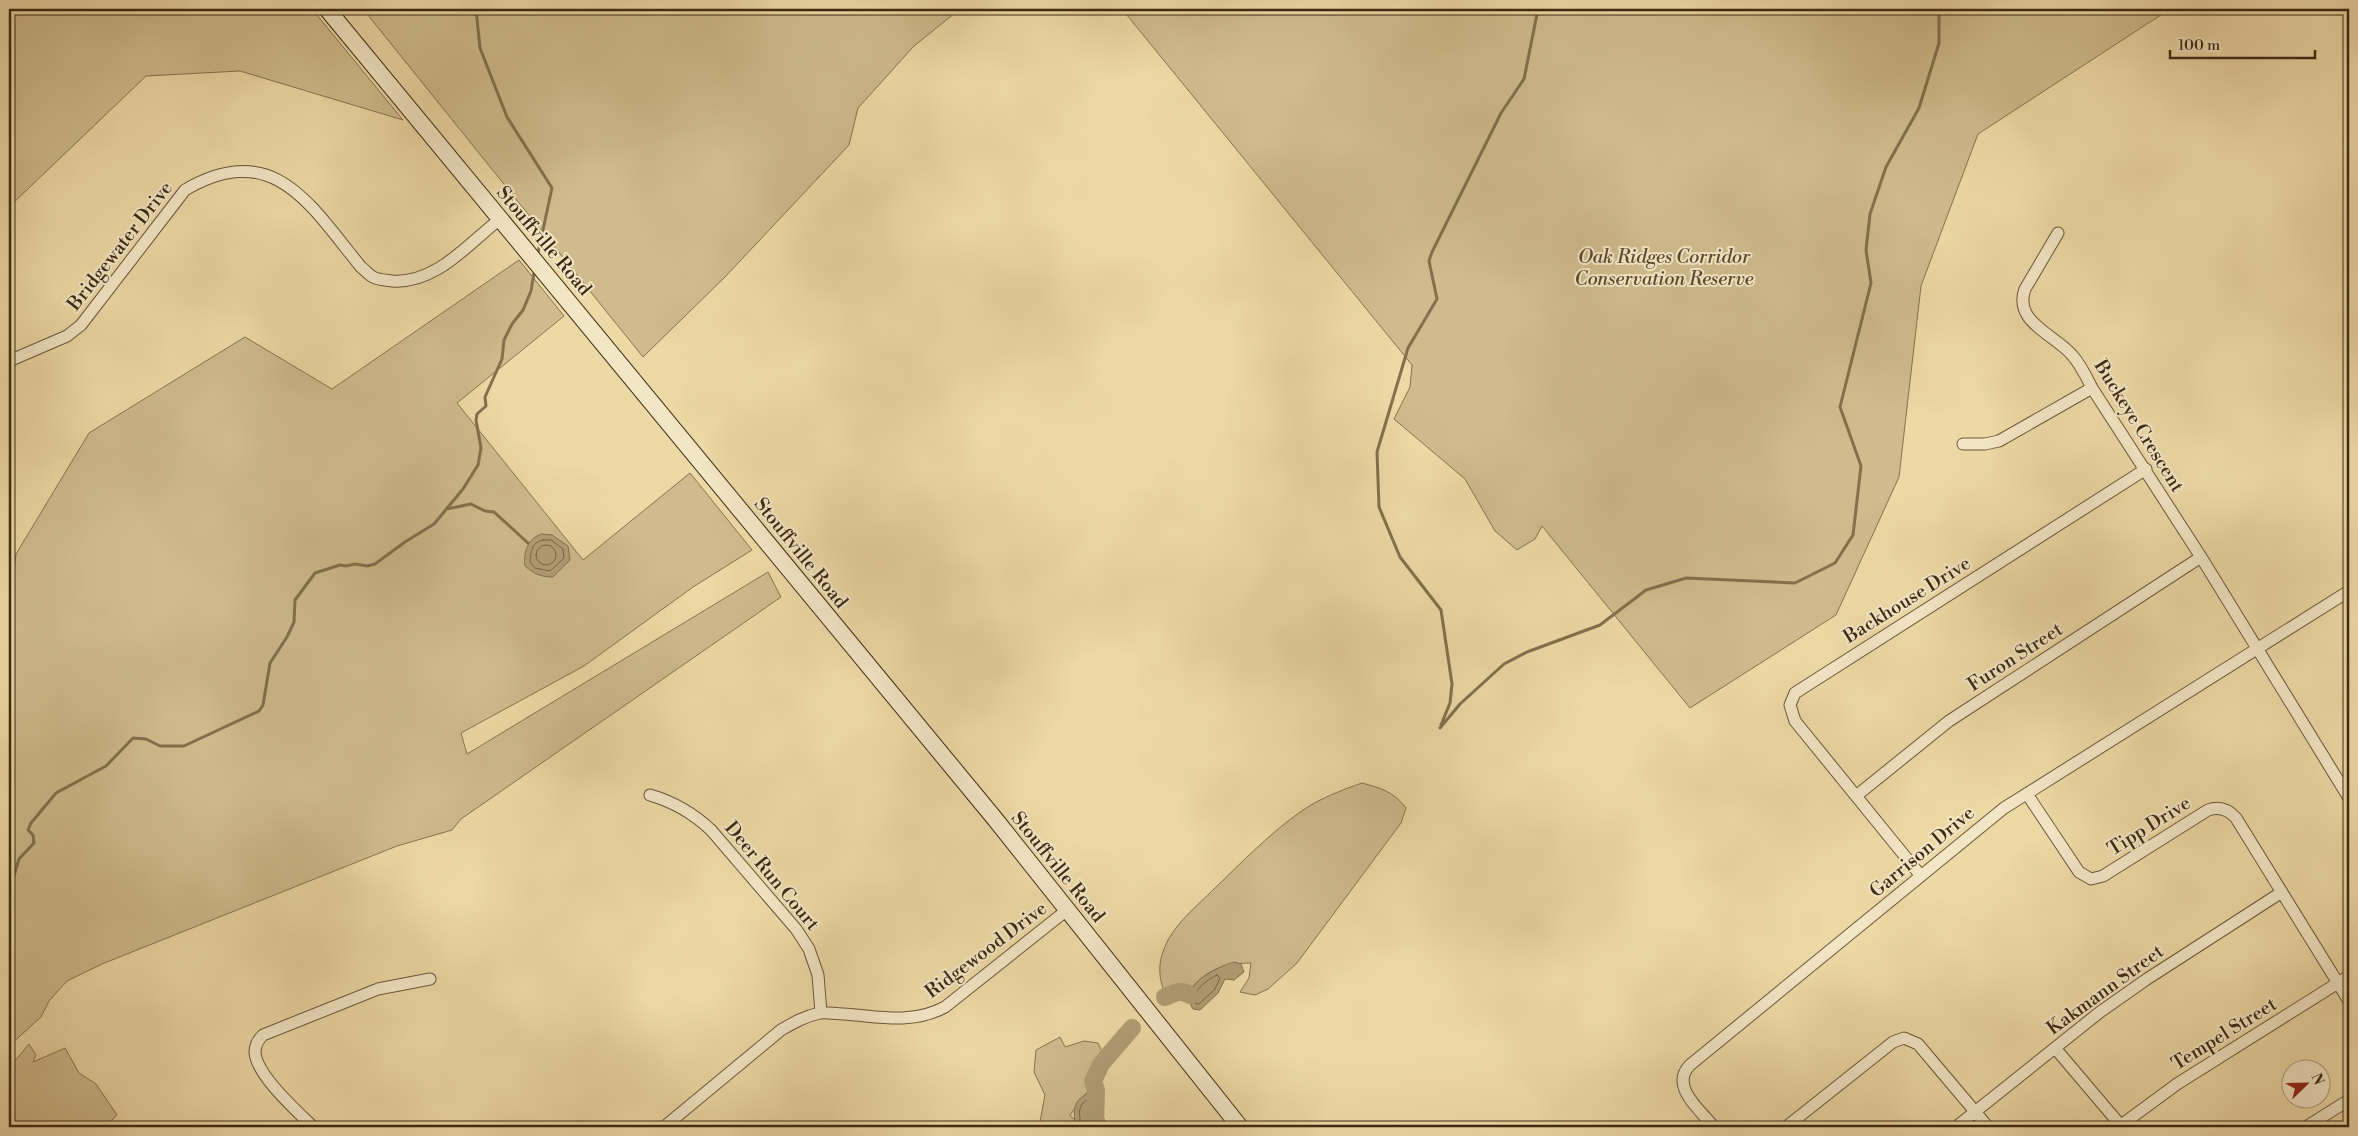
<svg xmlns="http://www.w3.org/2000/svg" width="2358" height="1136" font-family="'Libre Bodoni',serif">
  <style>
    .green { fill: #cfbb8d; stroke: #867250 }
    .water { fill: #b19e74; stroke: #83704d }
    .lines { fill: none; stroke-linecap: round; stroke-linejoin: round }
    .shore { stroke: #776444; stroke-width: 1 }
    .stream { stroke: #83704d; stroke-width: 3 }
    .river { stroke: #b19e74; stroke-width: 18 }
    .street-casing { stroke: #695638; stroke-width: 13 }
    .secondary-casing { stroke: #3d2a13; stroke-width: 18 }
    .street { stroke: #f3e6c5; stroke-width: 11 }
    .secondary { stroke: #f3e6c5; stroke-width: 16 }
    .labels { text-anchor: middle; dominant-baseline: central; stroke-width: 4; stroke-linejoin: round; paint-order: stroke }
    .street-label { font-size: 19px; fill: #3d2a13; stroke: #f3e6c5 }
    .park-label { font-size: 19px; font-style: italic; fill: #5a472b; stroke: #f3e6c5 }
  </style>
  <rect width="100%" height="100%" fill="#edd9a6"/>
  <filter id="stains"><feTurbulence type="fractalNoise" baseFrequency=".004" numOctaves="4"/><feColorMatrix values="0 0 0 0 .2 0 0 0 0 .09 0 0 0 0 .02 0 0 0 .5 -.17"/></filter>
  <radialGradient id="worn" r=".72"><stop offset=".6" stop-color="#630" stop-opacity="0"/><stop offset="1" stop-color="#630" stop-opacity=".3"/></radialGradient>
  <path class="green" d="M 9,9 L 312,9 L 403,120 L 240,71 L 146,76 L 9,207 Z
    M 363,9 L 960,9 L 914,46 L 858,108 L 849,145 L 725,277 L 643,357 Z
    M 1122,9 L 2170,9 L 1978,134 L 1921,286 L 1899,477 L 1836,615 L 1690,708 L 1542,526 L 1535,539 L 1517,550 L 1495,531 L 1465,479 L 1394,419 L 1410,387 L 1412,365 Z
    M 519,260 L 564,316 L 457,403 L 583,560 L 690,473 L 752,550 L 693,587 L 584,666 L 461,733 L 467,754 L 768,572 L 781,597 L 461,819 L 452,830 L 397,846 L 102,964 L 67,981 L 49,1001 L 41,1017 L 9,1046 L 9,611 L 16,554 L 89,433 L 245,337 L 332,389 Z
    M 1362,783 C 1381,788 1394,792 1406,808 L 1401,823 L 1297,963 L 1268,989 L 1255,995 L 1240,992 L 1249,978 L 1251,963 C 1220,963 1201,973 1183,998 L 1164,991 C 1157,972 1159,958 1168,940 C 1179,920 1198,905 1214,889 C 1243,861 1270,833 1303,810 C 1321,798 1342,790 1362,783 Z
    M 1060,1037 L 1065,1047 L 1084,1041 L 1098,1043 L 1105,1058 L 1092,1086 L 1070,1115 L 1081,1127 L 1039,1127 L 1045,1095 L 1034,1072 L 1036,1050 Z
    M 29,1044 L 36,1055 L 33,1062 L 65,1048 L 79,1073 L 96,1084 L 117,1115 L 105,1127 L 9,1127 L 9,1068 Z"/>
  <path class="water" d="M 542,534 L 552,535 L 568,546 L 570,560 L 553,577 C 541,577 534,574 525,566 C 523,552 528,538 542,534 Z
    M 1234,962 L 1241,964 L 1244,972 L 1234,980 L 1225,979 L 1218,993 L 1200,1010 L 1193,1009 C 1176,986 1217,967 1234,962 Z
    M 1097,1090 C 1107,1103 1097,1111 1108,1127 L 1076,1127 C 1071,1106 1076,1096 1097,1090 Z"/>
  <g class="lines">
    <path class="shore" d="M 543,540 L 551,540 L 563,549 L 564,558 L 550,571 L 535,568 L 530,562 C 531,552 531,542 543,540 Z
      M536 555a10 10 0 1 1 20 0a10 10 0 1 1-20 0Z
      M 1217,975 L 1220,978 L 1215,989 L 1199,1004 L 1196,1004 C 1192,990 1205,981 1217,975 Z
      M 1081,1127 C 1079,1111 1076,1103 1095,1096 L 1097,1099 L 1096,1115 L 1102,1127"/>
    <path class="stream" d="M 476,9 L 480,48 L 507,117 L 552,188 L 538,253
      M 447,509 L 471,504 L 485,511 L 494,512 L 528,543
      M 1441,725 L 1450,703 L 1452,684 L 1441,610 L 1400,557 L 1379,507 L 1377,452 L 1408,348 L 1437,299 L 1429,261 L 1432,252 L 1501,113 L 1524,79 L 1537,14
      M 1440,728 L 1460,704 L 1504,664 L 1527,652 L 1600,625 L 1646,590 L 1686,578 L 1795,583 L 1835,563 L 1853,535 L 1861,466 L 1840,407 L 1871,283 L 1866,250 L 1870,214 L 1886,167 L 1919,108 L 1939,43 L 1939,9
      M 9,892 L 19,859 L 34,843 L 33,835 L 28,830 L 31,823 L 56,793 L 106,766 L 133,738 L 146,739 L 160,746 L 184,746 L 259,711 L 263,705 L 270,663 L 287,637 L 294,622 L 295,600 L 315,573 L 340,565 L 346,566 L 355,564 L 367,566 L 375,564 L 405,542 L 434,524 L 463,489 L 478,465 L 481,448 L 476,420 L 477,414 L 486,406 L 485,397 L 502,359 L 504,340 L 512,324 L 523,310 L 531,291 L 534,273"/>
    <path class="river" d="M 1165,997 C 1174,993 1181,989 1190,995
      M 1095,1127 L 1096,1090 L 1093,1081 L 1101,1064 L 1132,1028"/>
    <defs>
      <path id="street" d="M 2058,233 L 2025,289 C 2013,322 2054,334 2072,355 C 2081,365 2086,376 2092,388 L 2201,557 L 2349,798
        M 9,361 L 67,336 L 81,325 L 185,190 C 274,138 310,205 361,267 C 365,270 369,275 373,277 C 378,280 386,280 392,281 C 436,284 468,244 500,219
        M 1963,444 L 1985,444 L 1999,441 L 2092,388
        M 2027,794 L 2079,872 L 2091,879 L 2103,876 L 2208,810 C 2219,806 2228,809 2236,818 L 2349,1001
        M 650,795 C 674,802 693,813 711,830 L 796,929 L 809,949 L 818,975 L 821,1013
        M 1856,796 L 1949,721 L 2201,557
        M 1921,876 L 1795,721 L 1790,705 L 1795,693 L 2146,469
        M 2055,1048 L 2122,1127
        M 2120,1126 L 2177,1084 L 2349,976
        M 313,1127 C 297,1111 256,1075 255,1052 C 255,1045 258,1040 263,1035 L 378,989 L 430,979
        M 664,1127 L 781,1030 C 793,1023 805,1016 820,1013 C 827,1012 835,1014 843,1014 C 879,1016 911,1025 945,1007 L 1067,910
        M 1714,1127 C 1701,1111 1669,1086 1690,1065 L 2004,808 L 2349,591
        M 1786,1127 L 1893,1042 L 1904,1038 L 1918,1044 L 1988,1127
        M 1956,1127 L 2100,1012 L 2147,979 L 2282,892
        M 2306,1127 L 2349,1100"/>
      <path id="secondary" d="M 327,9 L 995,819 L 1240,1127"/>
    </defs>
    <use href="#street" class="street-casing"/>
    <use href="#secondary" class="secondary-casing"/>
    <use href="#street" class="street"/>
    <use href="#secondary" class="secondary"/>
  </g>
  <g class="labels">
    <g class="street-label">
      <text transform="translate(544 241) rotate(50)">Stouffville Road</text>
      <text transform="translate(120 246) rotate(-52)">Bridgewater Drive</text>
      <text transform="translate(2139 426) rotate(58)">Buckeye Crescent</text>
      <text transform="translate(801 553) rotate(51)">Stouffville Road</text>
      <text transform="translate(1907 600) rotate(-32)">Backhouse Drive</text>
      <text transform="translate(2015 657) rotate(-33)">Furon Street</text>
      <text transform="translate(2149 826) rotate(-32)">Tipp Drive</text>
      <text transform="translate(1922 852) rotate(-40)">Garrison Drive</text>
      <text transform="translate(1058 867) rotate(51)">Stouffville Road</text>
      <text transform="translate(772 876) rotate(50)">Deer Run Court</text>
      <text transform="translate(986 950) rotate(-37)">Ridgewood Drive</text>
      <text transform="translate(2105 990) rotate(-36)">Kakmann Street</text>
      <text transform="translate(2224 1034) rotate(-32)">Tempel Street</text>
    </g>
    <g class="park-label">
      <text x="1664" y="257">Oak Ridges Corridor<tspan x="1664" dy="22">Conservation Reserve</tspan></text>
    </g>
  </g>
  <rect width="2358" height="1136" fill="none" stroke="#edd9a6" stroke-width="30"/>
  <rect x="10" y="10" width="2338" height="1116" fill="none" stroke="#3d2a13" stroke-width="2.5"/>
  <rect x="15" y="15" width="2328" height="1106" fill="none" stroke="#3d2a13"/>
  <g transform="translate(2306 1084) rotate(67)"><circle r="24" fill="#f3e6c5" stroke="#aa9b7e"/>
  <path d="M0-4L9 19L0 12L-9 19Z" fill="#8f2418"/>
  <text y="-8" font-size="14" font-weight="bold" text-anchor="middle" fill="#3d2a13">N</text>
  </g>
  <path d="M2170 50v8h145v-8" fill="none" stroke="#3d2a13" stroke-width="2.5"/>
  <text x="2178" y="50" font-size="15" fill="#3d2a13" stroke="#f3e6c5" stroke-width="4" paint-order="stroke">100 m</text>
  <rect width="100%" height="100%" filter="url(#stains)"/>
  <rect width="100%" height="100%" fill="url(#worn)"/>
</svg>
